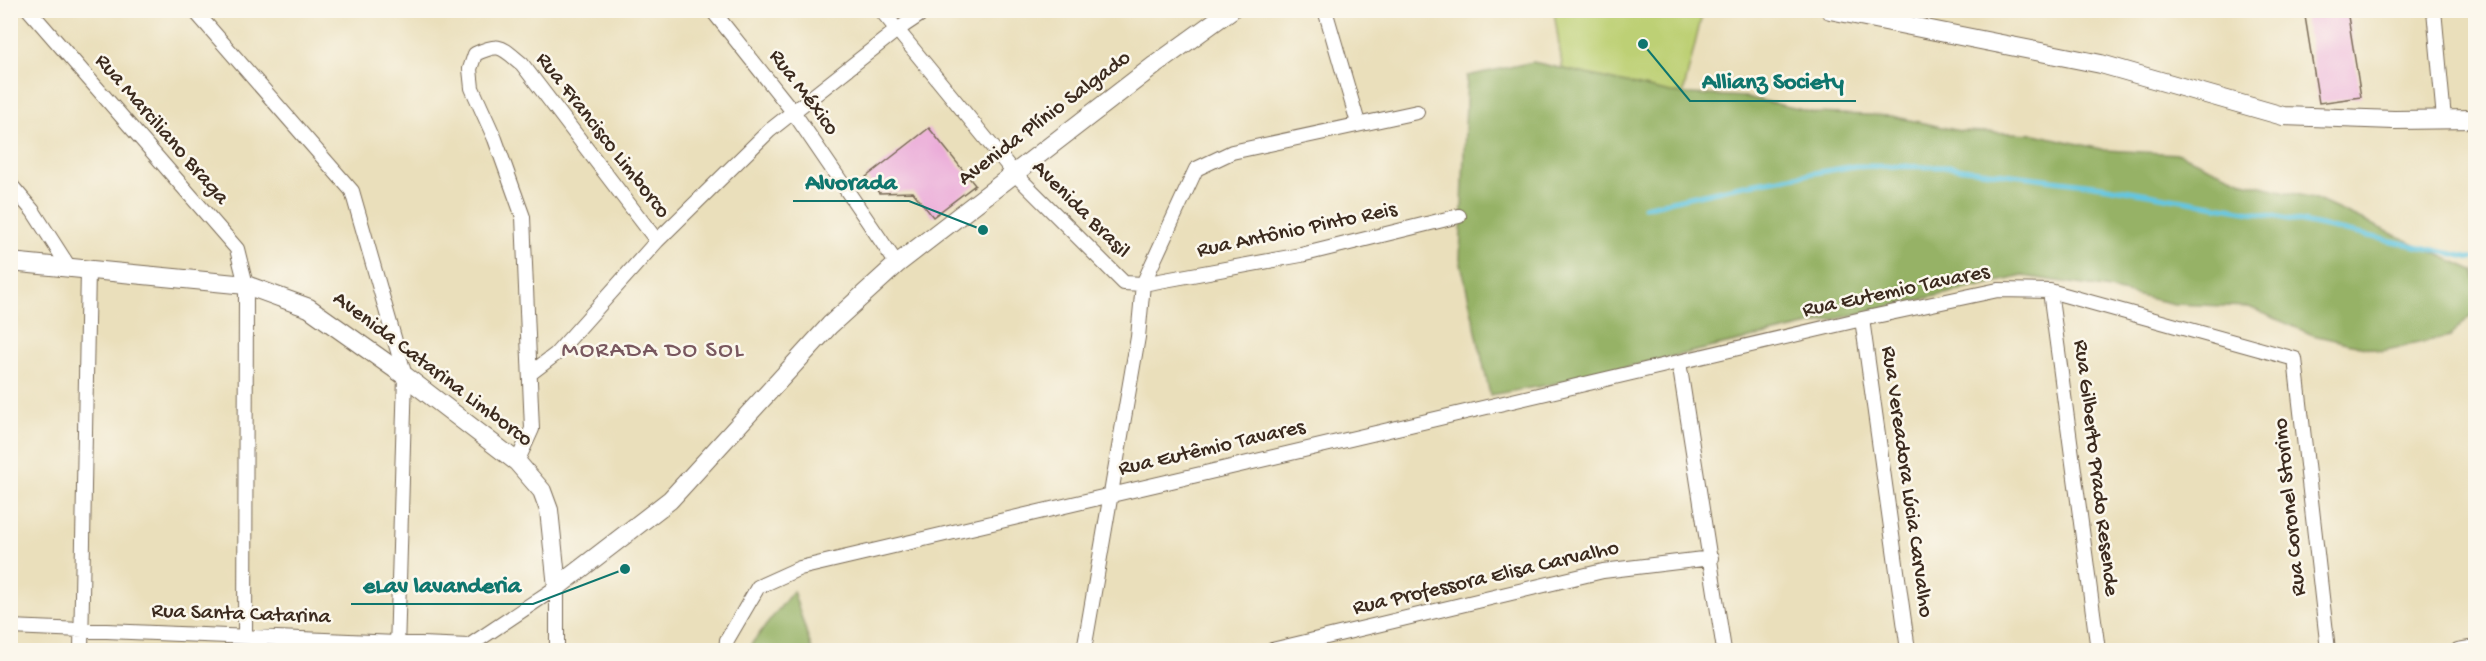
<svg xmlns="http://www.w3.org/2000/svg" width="2486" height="661" font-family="'Gochi Hand',sans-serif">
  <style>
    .green { fill: #bdd074; stroke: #7c7d49; stroke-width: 1.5 }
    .forest { fill: #96b266; stroke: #686e42; stroke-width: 1.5 }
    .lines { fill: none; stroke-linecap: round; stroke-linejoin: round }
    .stream { stroke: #63c6e1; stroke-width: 5 }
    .building { fill: #ebacd9 }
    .minor-casing { stroke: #786955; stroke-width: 16 }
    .tertiary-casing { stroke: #786955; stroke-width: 20 }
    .minor { stroke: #fff; stroke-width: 14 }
    .tertiary { stroke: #fff; stroke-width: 18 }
    .labels { text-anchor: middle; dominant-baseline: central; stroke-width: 5; stroke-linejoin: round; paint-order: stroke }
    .street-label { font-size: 22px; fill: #3b2a1e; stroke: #fbf7ec }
    .neighbourhood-label { font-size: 24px; letter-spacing: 1.5px; fill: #79585f; stroke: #fbf7ec }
    .leader { fill: none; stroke: #0f766e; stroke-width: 2 }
    .callout-dot { fill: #0f766e; stroke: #fbf7ec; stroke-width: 2 }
    .callout-label { font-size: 24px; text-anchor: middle; font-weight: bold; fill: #0f766e; stroke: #fbf7ec; stroke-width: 5; stroke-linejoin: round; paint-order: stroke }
  </style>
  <rect width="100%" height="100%" fill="#fbf7ec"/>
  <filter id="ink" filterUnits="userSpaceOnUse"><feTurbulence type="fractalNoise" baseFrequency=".0167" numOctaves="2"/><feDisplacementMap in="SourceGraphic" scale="12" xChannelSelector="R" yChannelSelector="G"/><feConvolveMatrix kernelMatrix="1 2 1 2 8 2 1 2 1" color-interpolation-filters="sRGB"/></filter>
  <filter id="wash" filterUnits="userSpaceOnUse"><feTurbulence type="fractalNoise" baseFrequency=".008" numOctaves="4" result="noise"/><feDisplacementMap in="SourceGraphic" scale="24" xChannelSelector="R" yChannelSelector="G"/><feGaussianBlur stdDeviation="1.35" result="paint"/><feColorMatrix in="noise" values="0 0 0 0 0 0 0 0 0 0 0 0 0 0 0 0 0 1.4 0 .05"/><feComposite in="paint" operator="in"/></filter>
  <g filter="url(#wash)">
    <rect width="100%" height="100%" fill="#eadfbb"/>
    <path class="green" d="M 1554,11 L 1703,11 L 1681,102 L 1566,92 Z"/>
    <path class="forest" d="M 1533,62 L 1671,93 L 1746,97 L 1816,113 L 1891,116 L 1960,131 L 2035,134 L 2105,150 L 2180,154 L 2244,182 L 2313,198 L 2475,271 L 2475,311 L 2450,336 L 2382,351 L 2313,335 L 2249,307 L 2174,304 L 2104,288 L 2023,276 L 1548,385 L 1490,395 L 1460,259 L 1467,76 Z
      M 793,591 L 812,650 L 751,650 L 752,643 Z"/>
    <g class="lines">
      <path class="stream" d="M 1644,207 L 1744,185 L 1855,166 L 1949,167 L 2102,186 L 2269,215 L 2472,258"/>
    </g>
    <g id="blocks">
      <path class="building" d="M 2304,10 L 2347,10 L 2361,97 L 2319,103 Z
        M 929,128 L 975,185 L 933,217 L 913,192 L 879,193 L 866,177 Z"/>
    </g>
  </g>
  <g filter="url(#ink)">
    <use href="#blocks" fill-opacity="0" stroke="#786955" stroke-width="1.5"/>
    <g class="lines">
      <defs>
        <path id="minor" d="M 29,10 L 237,249 L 246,285 L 245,650
          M 194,10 L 352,191 L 405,376 L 397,650
          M 712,10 L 794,113 L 897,264
          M 881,10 L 1014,173 L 1124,283 L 1143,284 L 1301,255 L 1459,216
          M 1325,10 L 1358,123
          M 2434,10 L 2444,119
          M 10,184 L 33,211 L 69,267
          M 2050,291 L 2098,650
          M 1862,319 L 1908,650
          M 1679,362 L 1724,650
          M 531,373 L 556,354 L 657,241 L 769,131 L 897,30 L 927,10
          M 517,462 L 532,429 L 523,217 L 495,139 L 472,88 L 470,69 L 475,54 C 501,42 501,47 522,64 L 657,241
          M 557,587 L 557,650
          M 10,627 L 469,646
          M 81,650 L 88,269
          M 463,650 L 557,587
          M 726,650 L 727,640 L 758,587 L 800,568 L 1862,319 L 1998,290 L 2050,291 L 2295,359 L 2328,650
          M 1084,650 L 1138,337 L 1143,284 L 1196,169 L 1232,152 L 1417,112
          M 1272,650 L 1603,571 L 1711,558
          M 2458,650 L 2476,647"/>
        <path id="tertiary" d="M 1830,10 L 2101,64 L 2283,116 L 2394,120 L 2476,119
          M 10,262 L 246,285 L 309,308 L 405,376 L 517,462 L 542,491 L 549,510 L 557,587
          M 557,587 L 670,500 L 830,325 L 897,264 L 1155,65 L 1231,10"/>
      </defs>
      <use href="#minor" class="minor-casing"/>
      <use href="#tertiary" class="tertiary-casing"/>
      <use href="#minor" class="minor"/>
      <use href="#tertiary" class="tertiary"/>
    </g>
  </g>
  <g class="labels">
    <g class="street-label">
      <text transform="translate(803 93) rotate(53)">Rua México</text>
      <text transform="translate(1045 119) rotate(-37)">Avenida Plínio Salgado</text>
      <text transform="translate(161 130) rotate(49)">Rua Marciliano Braga</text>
      <text transform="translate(602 136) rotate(52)">Rua Francisco Limborco</text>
      <text transform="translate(1080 210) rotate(45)">Avenida Brasil</text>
      <text transform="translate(1297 231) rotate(-12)">Rua Antônio Pinto Reis</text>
      <text transform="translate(1896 292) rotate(-12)">Rua Eutemio Tavares</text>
      <text transform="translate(432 370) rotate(37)">Avenida Catarina Limborco</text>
      <text transform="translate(1212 449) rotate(-13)">Rua Eutêmio Tavares</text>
      <text transform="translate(2095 468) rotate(83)">Rua Gilberto Prado Resende</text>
      <text transform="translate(1906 482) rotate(82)">Rua Vereadora Lúcia Carvalho</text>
      <text transform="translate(2291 507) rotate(-96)">Rua Coronel Storino</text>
      <text transform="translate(1486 579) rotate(-13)">Rua Professora Elisa Carvalho</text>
      <text transform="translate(241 615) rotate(2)">Rua Santa Catarina</text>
    </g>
    <g class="neighbourhood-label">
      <text x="653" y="351">MORADA DO SOL</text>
    </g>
  </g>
  <path class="leader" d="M1643 44L1690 101H1856M983 230L909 201H793M625 569L533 604H351"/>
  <g class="callout-dot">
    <circle cx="1643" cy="44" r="6"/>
    <circle cx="983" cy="230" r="6"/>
    <circle cx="625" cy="569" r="6"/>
  </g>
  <g class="callout-label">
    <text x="1773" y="88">Allianz Society</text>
    <text x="851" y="189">Alvorada</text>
    <text x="442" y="592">eLav lavanderia</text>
  </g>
  <rect width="2486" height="661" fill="none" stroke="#fbf7ec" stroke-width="36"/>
</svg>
